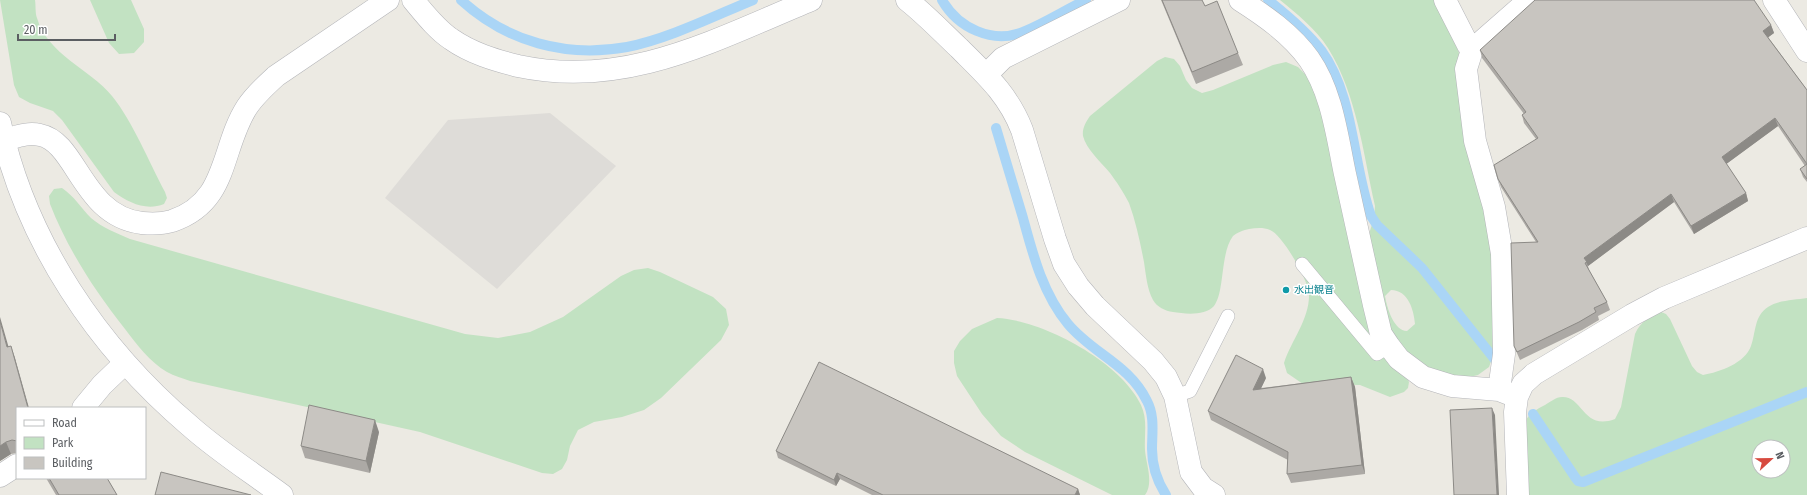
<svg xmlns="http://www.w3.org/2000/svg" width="1807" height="495" font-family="'Fira Sans Condensed','Noto Sans JP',sans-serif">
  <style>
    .industrial { fill: #dedcd8 }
    .green { fill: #c2e2c2; fill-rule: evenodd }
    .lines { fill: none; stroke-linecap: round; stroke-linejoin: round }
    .stream { stroke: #aad5f6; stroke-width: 10 }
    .service-casing { stroke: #b4b5b9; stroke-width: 14 }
    .minor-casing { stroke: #b4b5b9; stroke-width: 23 }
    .tertiary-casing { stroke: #b4b5b9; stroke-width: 23 }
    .service { stroke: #fff; stroke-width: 13 }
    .minor { stroke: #fff; stroke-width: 22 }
    .tertiary { stroke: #fff; stroke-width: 22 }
    .wall { fill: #aca9a5 }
    .shaded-wall { fill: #8c8a86 }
    .building { fill: #c8c5c0; stroke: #8c8a86 }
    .culture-dot { fill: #0f9aa8; stroke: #fff; stroke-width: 1.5 }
    .labels { text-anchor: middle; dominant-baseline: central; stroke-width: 3; stroke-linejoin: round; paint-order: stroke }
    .culture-label { font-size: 10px; fill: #0d838f; stroke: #fff; text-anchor: start }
  </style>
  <rect width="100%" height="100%" fill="#eceae3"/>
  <path class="industrial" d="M 550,113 L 616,166 L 497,289 L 385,198 L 448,120 Z"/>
  <path class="green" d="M 0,0 L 35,0 C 36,6 35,13 37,18 C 47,54 90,69 112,96 C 133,122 149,162 165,192 L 167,198 L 164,204 C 146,211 129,203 114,192 L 62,120 L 53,111 L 30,103 L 19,97 L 14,85 Z
    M 90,0 L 131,0 L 144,29 L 144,42 L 134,53 L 119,54 L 109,43 Z
    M 1280,0 L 1434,0 L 1443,14 L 1459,53 L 1457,69 L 1465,143 L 1469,160 L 1484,210 L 1492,255 L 1494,353 L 1489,367 L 1478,375 L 1465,378 L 1454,377 L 1427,368 L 1406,352 L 1390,330 L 1369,234 L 1374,218 L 1375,206 C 1363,153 1357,95 1328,48 C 1316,29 1297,14 1280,0 ZM 1391,290 C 1408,290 1414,310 1415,324 L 1407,331 C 1394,331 1387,308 1385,296 Z
    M 1165,57 L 1174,59 L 1180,66 L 1186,80 L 1192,88 L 1202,93 L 1213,90 L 1273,65 L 1286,62 L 1298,67 L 1307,76 L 1314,90 L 1406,377 L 1409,382 L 1408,388 L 1404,392 L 1390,397 L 1360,385 L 1303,384 L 1287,373 L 1284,363 C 1292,339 1310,319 1309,293 C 1308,280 1282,234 1270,230 C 1263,227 1256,228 1249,229 C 1244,230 1236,233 1233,236 C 1220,253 1225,292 1214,306 C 1205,316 1185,314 1173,312 C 1165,311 1157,307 1153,300 C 1147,289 1146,275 1144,262 C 1140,242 1136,222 1129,203 C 1124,193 1116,181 1110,173 C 1101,162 1086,149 1083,136 C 1082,128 1086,122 1090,116 L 1157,61 Z
    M 62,188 C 74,196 81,208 91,218 C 103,228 116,233 130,239 L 465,334 L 498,338 L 530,332 L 563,317 L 621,276 L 634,270 L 648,268 L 660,272 L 713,297 L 726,309 L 729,325 L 721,340 L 661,398 L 644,410 L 622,417 L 594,422 L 578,430 L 570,446 L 567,460 L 562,469 L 553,474 L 542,473 L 420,432 L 190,381 C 183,378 174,376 167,372 C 150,362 137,345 125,329 C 95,291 68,250 50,204 L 49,196 L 54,189 Z
    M 1807,298 L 1807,495 L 1527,495 L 1526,420 C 1530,413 1537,409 1545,405 C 1550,402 1556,397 1562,397 C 1583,396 1583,431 1615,419 L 1621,407 L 1635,334 C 1641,321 1648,318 1661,312 L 1666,314 L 1670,319 L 1692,366 L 1697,372 L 1703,375 C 1720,372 1745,363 1751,346 C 1756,332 1754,316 1768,307 C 1778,300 1795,300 1807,298 ZM 1759,447 L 1783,447 L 1783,471 L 1759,471 Z
    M 997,318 C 1043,320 1121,362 1141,405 C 1148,420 1144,435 1145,450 C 1146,464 1154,483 1145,495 L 1112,495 L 1025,452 L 1001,436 L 982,414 L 957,376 L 954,363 L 954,351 L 960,341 L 972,329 Z"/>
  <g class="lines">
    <path class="stream" d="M 461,0 C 507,42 566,58 627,47 C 668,39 714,16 753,0
      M 942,0 C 958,28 992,44 1023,32 C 1045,23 1065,10 1086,0
      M 1268,0 C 1287,15 1306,31 1321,50 C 1355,97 1352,163 1371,216 L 1377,225 L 1422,268 L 1496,361
      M 996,128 C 1005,158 1014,188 1023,218 C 1033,255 1043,294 1068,324 C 1093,354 1129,364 1147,401 C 1155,416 1152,433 1152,449 C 1152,465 1157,481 1166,495
      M 1533,414 L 1575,477 L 1578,481 L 1583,482 L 1807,392"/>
    <defs>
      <path id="service" d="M 1302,264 L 1377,354 L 1389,346
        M 1175,396 L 1190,391 L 1228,316"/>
      <path id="minor" d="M 413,0 C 424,13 436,29 451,39 C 471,53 494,60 518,66 C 626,89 714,40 811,0
        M 907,0 C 926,15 942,32 959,48 C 985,74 1008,94 1022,130 L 1055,239 L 1064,264 L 1078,286 L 1095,306 L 1153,361 L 1166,377 L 1175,396 L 1191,472 L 1203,488 L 1214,495
        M 1240,0 C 1265,16 1291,34 1309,59 C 1332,92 1337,136 1345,174 C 1355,218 1364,261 1374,305 L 1381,334 L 1389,346 L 1399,359 L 1423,377 L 1452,386 L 1499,390 L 1517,397
        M 1445,0 L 1468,45 L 1472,50
        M 1774,0 L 1807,51
        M 986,75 L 1003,58 L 1119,0
        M 4,140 C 16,137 27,132 40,135 C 77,142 82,216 142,223 C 152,224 162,224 172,221 C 229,202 220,149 247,107 C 255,95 265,86 276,76 L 388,0
        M 1499,390 L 1504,354 L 1502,254 L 1494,207 L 1475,141 L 1466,69 L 1472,50 L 1529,0
        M 83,408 L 102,385 L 125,363
        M 0,476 L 17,465
        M 1518,495 L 1515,412 L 1517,397 L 1523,384 L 1534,374 L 1632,315 L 1664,298 L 1807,238"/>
      <path id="tertiary" d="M 0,123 C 26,242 98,348 190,426 C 218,451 251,472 282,495"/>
    </defs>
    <use href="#service" class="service-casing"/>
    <use href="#minor" class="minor-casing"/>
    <use href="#tertiary" class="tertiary-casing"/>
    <use href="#service" class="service"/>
    <use href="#minor" class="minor"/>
    <use href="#tertiary" class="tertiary"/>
  </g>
  <path class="wall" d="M 1161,0 L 1202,0 L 1205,6 L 1238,53 L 1243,65 L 1196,84 Z
    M 1771,25 L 1774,33 L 1768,37 L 1807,90 L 1807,182 L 1803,177 L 1800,169 L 1805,166 L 1778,126 L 1726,164 L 1746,193 L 1748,201 L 1694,234 L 1674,202 L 1588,266 L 1589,270 L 1607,302 L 1610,310 L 1598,316 L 1599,320 L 1582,330 L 1520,360 L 1514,346 L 1536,242 L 1501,187 L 1498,179 L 1536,139 L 1524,123 L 1522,115 L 1524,114 L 1482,58 L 1480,50 Z
    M 8,346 L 15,358 L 17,408 L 17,453 L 11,454 L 0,461 Z
    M 1351,377 L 1355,387 L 1365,474 L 1291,483 L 1287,474 L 1288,460 L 1211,420 L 1208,411 L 1266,378 L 1261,388 Z
    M 379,432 L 370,473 L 305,458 L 301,446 Z
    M 776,451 L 1078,489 L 1080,495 L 872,495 L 840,479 L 836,486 L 778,458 Z
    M 46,478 L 107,478 L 117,495 L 56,495 Z"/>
  <path class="shaded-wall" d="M 1771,25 L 1774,33 L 1766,39 L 1763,31 Z
    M 1775,118 L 1778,126 L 1725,165 L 1722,157 Z
    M 1746,193 L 1748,201 L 1694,234 L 1691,226 Z
    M 1671,194 L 1674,202 L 1588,266 L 1584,258 Z
    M 0,317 L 12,359 L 7,347 L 0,321 Z
    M 11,346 L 15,358 L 29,408 L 28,408 Z
    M 1263,369 L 1266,378 L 1256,399 L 1253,390 Z
    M 1351,377 L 1355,387 L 1365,474 L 1362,465 Z
    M 1492,408 L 1495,415 L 1499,495 L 1497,495 Z
    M 375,420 L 379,432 L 370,473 L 366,461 Z
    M 6,442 L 11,454 L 0,461 L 0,446 Z
    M 837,473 L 840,479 L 836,486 L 834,480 Z
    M 1078,489 L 1080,495 L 1075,495 Z"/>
  <path class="building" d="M 1162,0 L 1202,0 L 1205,6 L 1217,1 L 1238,53 L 1192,72 Z
    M 1535,0 L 1754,0 L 1771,25 L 1763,31 L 1807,90 L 1807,179 L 1800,169 L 1807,164 L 1775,118 L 1722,157 L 1746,193 L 1691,226 L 1671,194 L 1584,258 L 1587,262 L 1585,263 L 1607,302 L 1594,308 L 1596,312 L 1579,322 L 1517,352 L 1514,346 L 1511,243 L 1538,242 L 1498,179 L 1494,165 L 1538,138 L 1522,115 L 1526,112 L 1480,50 Z
    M 0,321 L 7,347 L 11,346 L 28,408 L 17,408 L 17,441 L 12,440 L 6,442 L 0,446 Z
    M 1236,355 L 1263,369 L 1253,390 L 1351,377 L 1362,465 L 1287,474 L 1288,452 L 1208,411 Z
    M 819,362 L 1078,489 L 1075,495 L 883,495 L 837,473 L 834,480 L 776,451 Z
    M 309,405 L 375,420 L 366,461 L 301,446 Z
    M 1492,408 L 1497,495 L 1454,495 L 1450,410 Z
    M 161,472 L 251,495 L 155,495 Z
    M 49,478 L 107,478 L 117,495 L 59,495 Z"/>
  <circle class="culture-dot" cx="1286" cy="290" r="4"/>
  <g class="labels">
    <g class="culture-label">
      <text x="1294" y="290">水出観音</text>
    </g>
  </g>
  <rect x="16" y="407" width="130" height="72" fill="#ffffff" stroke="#bdbfc0"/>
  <rect x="24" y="420" width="20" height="6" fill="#ffffff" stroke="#bdbfc0"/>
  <text x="52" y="427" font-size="12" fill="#5b5e62">Road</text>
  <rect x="24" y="437" width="20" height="12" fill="#c2e2c2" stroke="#bdbfc0"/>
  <text x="52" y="447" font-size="12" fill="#5b5e62">Park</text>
  <rect x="24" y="457" width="20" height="12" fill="#c8c5c0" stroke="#bdbfc0"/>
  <text x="52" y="467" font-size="12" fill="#5b5e62">Building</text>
  <g transform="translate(1771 459) rotate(68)"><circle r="19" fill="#ffffff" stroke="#bdbfc0"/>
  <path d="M0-3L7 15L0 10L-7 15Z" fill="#d74a3f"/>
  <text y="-6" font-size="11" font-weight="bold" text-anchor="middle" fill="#5b5e62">N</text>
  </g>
  <path d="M18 34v6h97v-6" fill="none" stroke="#5b5e62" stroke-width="2"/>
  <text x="24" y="34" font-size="12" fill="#5b5e62" stroke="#ffffff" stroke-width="3" paint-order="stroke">20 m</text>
</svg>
